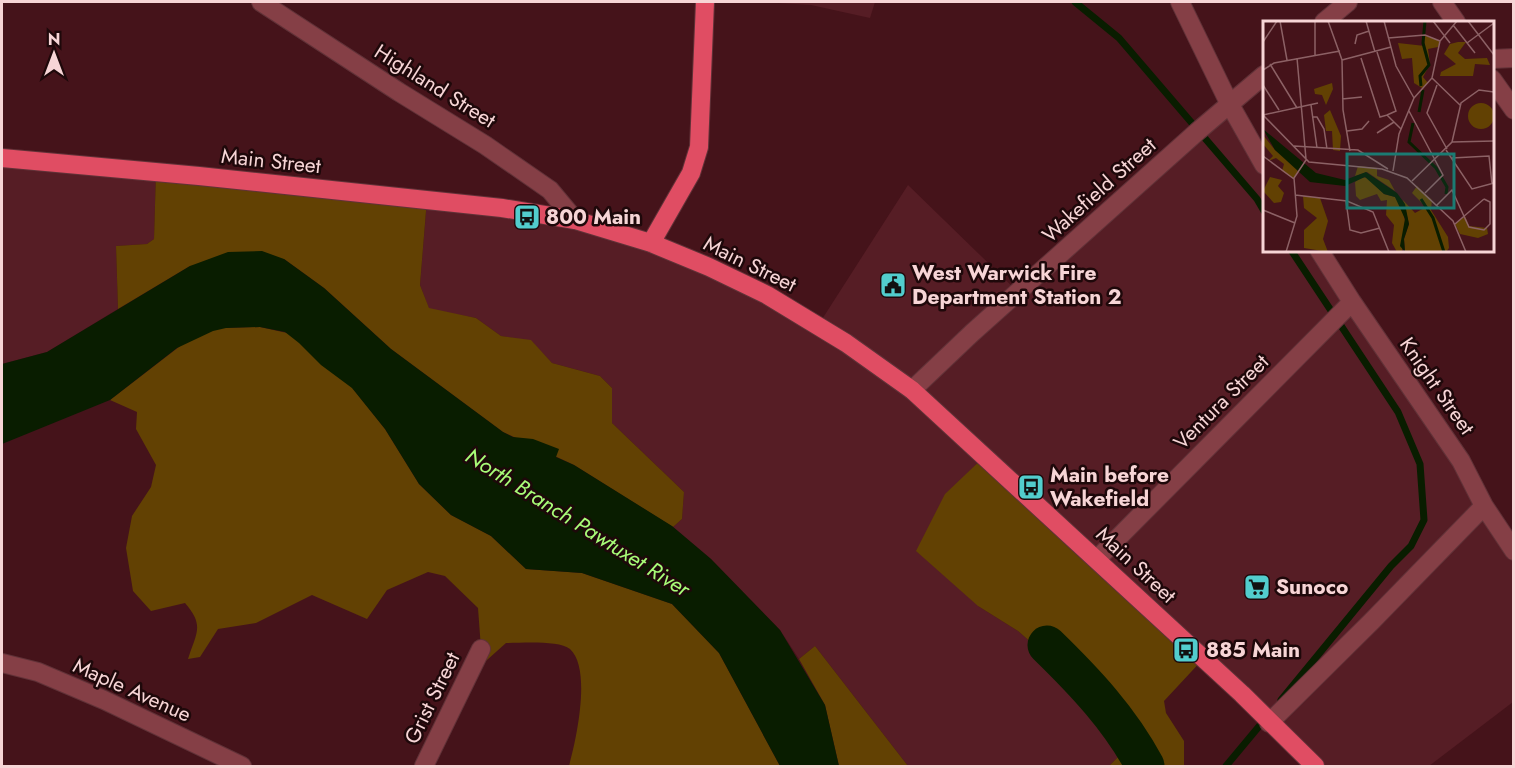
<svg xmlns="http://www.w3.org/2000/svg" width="1515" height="768" font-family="Jost,sans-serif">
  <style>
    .built { fill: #561d25 }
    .green { fill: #624103 }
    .water { fill: #091d00 }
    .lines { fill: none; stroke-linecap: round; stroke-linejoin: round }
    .stream { stroke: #091d00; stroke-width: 7 }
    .river { stroke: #091d00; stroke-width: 39 }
    .minor-casing { stroke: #613238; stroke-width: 20 }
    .major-casing { stroke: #613238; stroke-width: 20 }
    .minor { stroke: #853f46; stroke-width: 18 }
    .major { stroke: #e04d63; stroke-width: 18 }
    .labels { text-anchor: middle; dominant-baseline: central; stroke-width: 5; stroke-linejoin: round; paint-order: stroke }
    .street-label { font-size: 21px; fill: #f7d5d6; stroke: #1e080a }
    .poi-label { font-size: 21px; font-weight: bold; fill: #f7d5d6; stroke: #1e080a; text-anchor: start }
    .water-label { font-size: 22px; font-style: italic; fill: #a8fc78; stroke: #1e080a }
    .inset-river { fill: none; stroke: #091d00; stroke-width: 3 }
    .inset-road { fill: none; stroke: #8c6165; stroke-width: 1.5 }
    .view { fill: #1b7b73; fill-opacity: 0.15; stroke: #1b7b73; stroke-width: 3 }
    .inset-edge { fill: none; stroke: #f7d5d6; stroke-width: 3 }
  </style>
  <rect width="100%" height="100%" fill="#45131a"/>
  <path class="built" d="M 760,2 L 875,2 L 870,18 L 811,5 Z
    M 1228,105 L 1264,160 L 1264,250 L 1320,251 L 1513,549 L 1513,702 L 1429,766 L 1319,766 L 1216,668 L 978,606 L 1018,631 L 1065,672 L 1116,737 L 1120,755 L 1109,766 L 908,766 L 815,646 L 799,659 L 780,630 L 711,559 L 673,527 L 682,519 L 684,492 L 612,423 L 612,388 L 600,376 L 552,363 L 531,341 L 501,336 L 476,318 L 429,309 L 420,285 L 427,199 L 571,216 L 819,324 L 908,185 L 1017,291 Z
    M 2,156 L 156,171 L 154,239 L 147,244 L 116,246 L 118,309 L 47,352 L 2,364 Z"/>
  <path class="green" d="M 156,171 L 427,199 L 420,285 L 429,308 L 476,318 L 501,336 L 531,340 L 552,363 L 600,376 L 612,388 L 612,423 L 684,492 L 682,519 L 673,527 L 574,465 L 503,432 L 391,349 L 324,288 L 284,259 L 190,266 L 118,309 L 116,246 L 147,244 L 154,239 Z
    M 260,327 L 296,335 L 338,370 L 385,429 L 419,484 L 451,515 L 491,536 L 526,569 L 582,573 L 672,604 L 719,653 L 780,766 L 569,766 C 576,741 592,669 570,649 C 559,640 521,643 506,643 L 487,660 L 482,662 L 478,608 L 445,576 L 428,572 L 387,590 L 367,619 L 312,595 L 256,623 L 218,629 L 200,657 L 188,659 C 196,633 205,626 185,603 L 151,611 L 133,591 L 126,548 L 132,516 L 151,487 L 156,465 L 136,429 L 137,412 L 110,400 L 184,343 L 218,328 Z
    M 986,455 L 1204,658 L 1164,701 L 1166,713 L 1184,741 L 1184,766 L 1109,766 L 1120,755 L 1116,737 L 1065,672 L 1018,631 L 978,606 L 916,551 L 945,494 Z
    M 815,646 L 908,766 L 839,766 L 825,705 L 799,659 Z"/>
  <path class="water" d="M 262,251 L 284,259 L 324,288 L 391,349 L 503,432 L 513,437 L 533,439 L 559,449 L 556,457 L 574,465 L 672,526 L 711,559 L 780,630 L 825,705 L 839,766 L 780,766 L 719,653 L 672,604 L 582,573 L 526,569 L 491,536 L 451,515 L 419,484 L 385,429 L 352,388 L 321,365 L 299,343 L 285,332 L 260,327 L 226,328 L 213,331 L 177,348 L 110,400 L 2,444 L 2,364 L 47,352 L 190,266 L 228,252 Z"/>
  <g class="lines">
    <path class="stream" d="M 1075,2 L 1119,38 L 1257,199 L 1264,211
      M 1281,700 L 1391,566 L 1411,546 L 1424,520 L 1420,464 L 1398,412 L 1291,250
      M 1226,766 L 1266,718"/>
    <path class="river" d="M 1047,645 C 1085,682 1120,719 1145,766"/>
    <defs>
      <path id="minor" d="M 261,2 L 399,92 L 485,145 L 550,190 L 575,220
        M 1180,2 L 1229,103 L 1264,165
        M 1442,2 L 1456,22
        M 1324,22 L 1348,2
        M 1492,59 L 1514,58
        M 1492,79 L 1514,110
        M 1319,250 L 1352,302 L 1461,461 L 1484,506 L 1514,551
        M 912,390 L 972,333 L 1198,131 L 1264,75
        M 1097,559 L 1352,302
        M 2,663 L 38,672 L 104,700 L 242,766
        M 1269,723 L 1372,621 L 1484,506
        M 424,766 L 481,649"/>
      <path id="major" d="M 2,158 L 199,176 L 502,208 L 575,220 L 651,243 L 709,267 L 767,295 L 846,343 L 912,390 L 1242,694 L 1315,766
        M 651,243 L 691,173 L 699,147 L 705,2"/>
    </defs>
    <use href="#minor" class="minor-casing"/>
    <use href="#major" class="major-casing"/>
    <use href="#minor" class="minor"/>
    <use href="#major" class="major"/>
  </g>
  <defs>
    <symbol id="bus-square" viewBox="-11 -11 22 22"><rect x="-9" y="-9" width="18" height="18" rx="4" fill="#52cdcd" stroke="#1e080a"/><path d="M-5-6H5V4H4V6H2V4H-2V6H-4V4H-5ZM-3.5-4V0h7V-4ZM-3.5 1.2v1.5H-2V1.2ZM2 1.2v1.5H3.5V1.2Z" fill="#111"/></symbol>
    <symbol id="civic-square" viewBox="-11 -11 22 22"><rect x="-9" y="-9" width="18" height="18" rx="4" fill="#52cdcd" stroke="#1e080a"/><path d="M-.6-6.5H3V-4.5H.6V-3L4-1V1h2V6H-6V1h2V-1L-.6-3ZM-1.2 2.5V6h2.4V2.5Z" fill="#111"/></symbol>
    <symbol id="supermarket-square" viewBox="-11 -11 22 22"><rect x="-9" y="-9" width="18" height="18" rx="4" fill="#52cdcd" stroke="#1e080a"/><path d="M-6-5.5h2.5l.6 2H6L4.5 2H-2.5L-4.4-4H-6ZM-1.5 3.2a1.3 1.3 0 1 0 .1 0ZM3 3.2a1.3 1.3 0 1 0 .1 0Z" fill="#111"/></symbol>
  </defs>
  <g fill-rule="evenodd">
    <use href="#bus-square" x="512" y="202" width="30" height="30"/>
    <use href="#civic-square" x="878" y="270" width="30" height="30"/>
    <use href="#bus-square" x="1016" y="472" width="30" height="30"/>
    <use href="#supermarket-square" x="1242" y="572" width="30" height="30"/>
    <use href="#bus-square" x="1171" y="635" width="30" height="30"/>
  </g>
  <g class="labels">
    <g class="street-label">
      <text transform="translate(435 86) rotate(32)">Highland Street</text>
      <text transform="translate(271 161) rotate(6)">Main Street</text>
      <text transform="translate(1099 190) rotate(-42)">Wakefield Street</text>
      <text transform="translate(750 264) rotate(26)">Main Street</text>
      <text transform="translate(1437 386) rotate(55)">Knight Street</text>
      <text transform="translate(1221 402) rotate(-45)">Ventura Street</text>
      <text transform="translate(1136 565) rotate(43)">Main Street</text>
      <text transform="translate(132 690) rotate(24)">Maple Avenue</text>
      <text transform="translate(432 698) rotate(-64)">Grist Street</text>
    </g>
    <g class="poi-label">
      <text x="546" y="217">800 Main</text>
      <text x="912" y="273">West Warwick Fire<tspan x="912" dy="24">Department Station 2</tspan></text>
      <text x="1050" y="475">Main before<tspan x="1050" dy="24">Wakefield</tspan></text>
      <text x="1276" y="587">Sunoco</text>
      <text x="1206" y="650">885 Main</text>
    </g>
    <g class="water-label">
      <text transform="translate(578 522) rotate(32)">North Branch Pawtuxet River</text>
    </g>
  </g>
  <g transform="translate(1263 21)">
    <rect width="231" height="231" fill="#45131a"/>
    <path d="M 160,14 L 177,20 L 175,26 L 165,28 L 167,43 L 160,56 L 165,62 L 159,67 L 151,62 L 149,37 L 139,38 L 135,22 L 162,25 ZM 195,21 L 203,21 L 195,32 L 202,38 L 224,37 L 227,44 L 212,43 L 210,55 L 177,55 L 178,51 L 193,43 L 181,33 L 187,23 ZM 69,62 L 70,68 L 63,84 L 59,74 L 52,73 L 51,68 ZM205 95a13 13 0 1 1 26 0a13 13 0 1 1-26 0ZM 67,89 L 78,115 L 77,130 L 70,129 L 69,110 L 63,110 L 61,94 ZM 0,114 L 12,129 L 36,147 L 31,158 L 19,150 L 21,143 L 13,137 L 5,140 L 10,135 L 0,123 ZM 95,145 L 114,147 L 114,155 L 126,159 L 132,170 L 104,151 L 92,155 ZM 7,156 L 19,159 L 15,165 L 21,172 L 18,181 L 11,182 L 0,170 ZM 99,156 L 105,157 L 121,173 L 132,176 L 139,187 L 142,200 L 139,231 L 134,231 L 129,222 L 131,204 L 123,194 L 124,179 L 118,180 L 114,173 L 97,179 L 93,175 L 92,161 ZM 154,165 L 169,179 L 168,189 L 185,216 L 186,227 L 183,231 L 142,231 L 141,218 L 146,203 L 140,179 L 152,192 L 163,186 L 149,172 ZM 40,175 L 57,177 L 65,200 L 60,218 L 65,231 L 41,227 L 41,209 L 54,197 L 41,187 ZM 202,195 L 206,205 L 224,207 L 225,213 L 215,217 L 197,213 L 192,203 Z" fill="#624103"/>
    <path d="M 0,108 L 53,152 L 82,159 L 103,151 L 134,172 L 142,183 L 146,203 L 141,218 L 142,231 L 137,225 L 142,198 L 132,176 L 121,173 L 102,156 L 82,165 L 47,161 L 12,129 Z" fill="#091d00"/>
    <path class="inset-river" d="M 158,65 L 157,55 L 166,44 L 160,22 L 162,0M 156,91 L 160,69M 150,102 L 146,121 L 173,147 L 184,166 L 183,173M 158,178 L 170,197 L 181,231"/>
    <path class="inset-road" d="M 17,0 L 24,39M 52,0 L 52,34M 65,0 L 79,39 L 80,89 L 87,130M 103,0 L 112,31M 121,0 L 133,45 L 151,77M 170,0 L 187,22M 205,0 L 231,34M 190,4 L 212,32M 125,17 L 162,14 L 177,20M 0,21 L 14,0M 204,22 L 231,2M 92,23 L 94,14 L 106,10M 114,31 L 133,90 L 124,94M 34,37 L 43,138M 98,37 L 117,96 L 124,94 L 138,108M 79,39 L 128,26M 7,43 L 34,87M 0,49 L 11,42 L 77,30M 169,57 L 197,84M 0,64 L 16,89M 174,64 L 164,92 L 184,128M 79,78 L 99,76M 48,84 L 54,127M 146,90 L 180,154 L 162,172M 0,94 L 55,82M 0,94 L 46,141 L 119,148 L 144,157 L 190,200 L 203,231M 50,96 L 54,96 L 61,108 L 64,128M 84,110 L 99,108 L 106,100M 114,112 L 131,101M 189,121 L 231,120M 31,125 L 95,129 L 125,148M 183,129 L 209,168 L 231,162M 0,135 L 31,158M 189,137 L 226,135 L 229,163M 130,150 L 136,113 L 151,77 L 169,57 L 177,20 L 194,0M 149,160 L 189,121 L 198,82 L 216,69 L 231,71M 32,174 L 84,180 L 110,191 L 126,231M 83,180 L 87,209 L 98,212 L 117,207M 174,184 L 189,169 L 206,206 L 221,209 L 227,203 L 227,181 L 221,178M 0,189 L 32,202M 192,203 L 221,178M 23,231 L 34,195 L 31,157 L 43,139"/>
    <path class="view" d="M 84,133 L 191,133 L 191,187 L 84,187 Z"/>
    <rect width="231" height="231" class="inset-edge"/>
  </g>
  <rect width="1515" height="768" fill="none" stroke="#f7d5d6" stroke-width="6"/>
  <g transform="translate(54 54)" stroke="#1e080a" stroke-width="4.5" paint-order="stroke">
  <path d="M0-4.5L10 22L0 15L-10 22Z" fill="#f7d5d6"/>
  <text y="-9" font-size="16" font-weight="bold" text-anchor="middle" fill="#f7d5d6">N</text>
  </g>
</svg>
